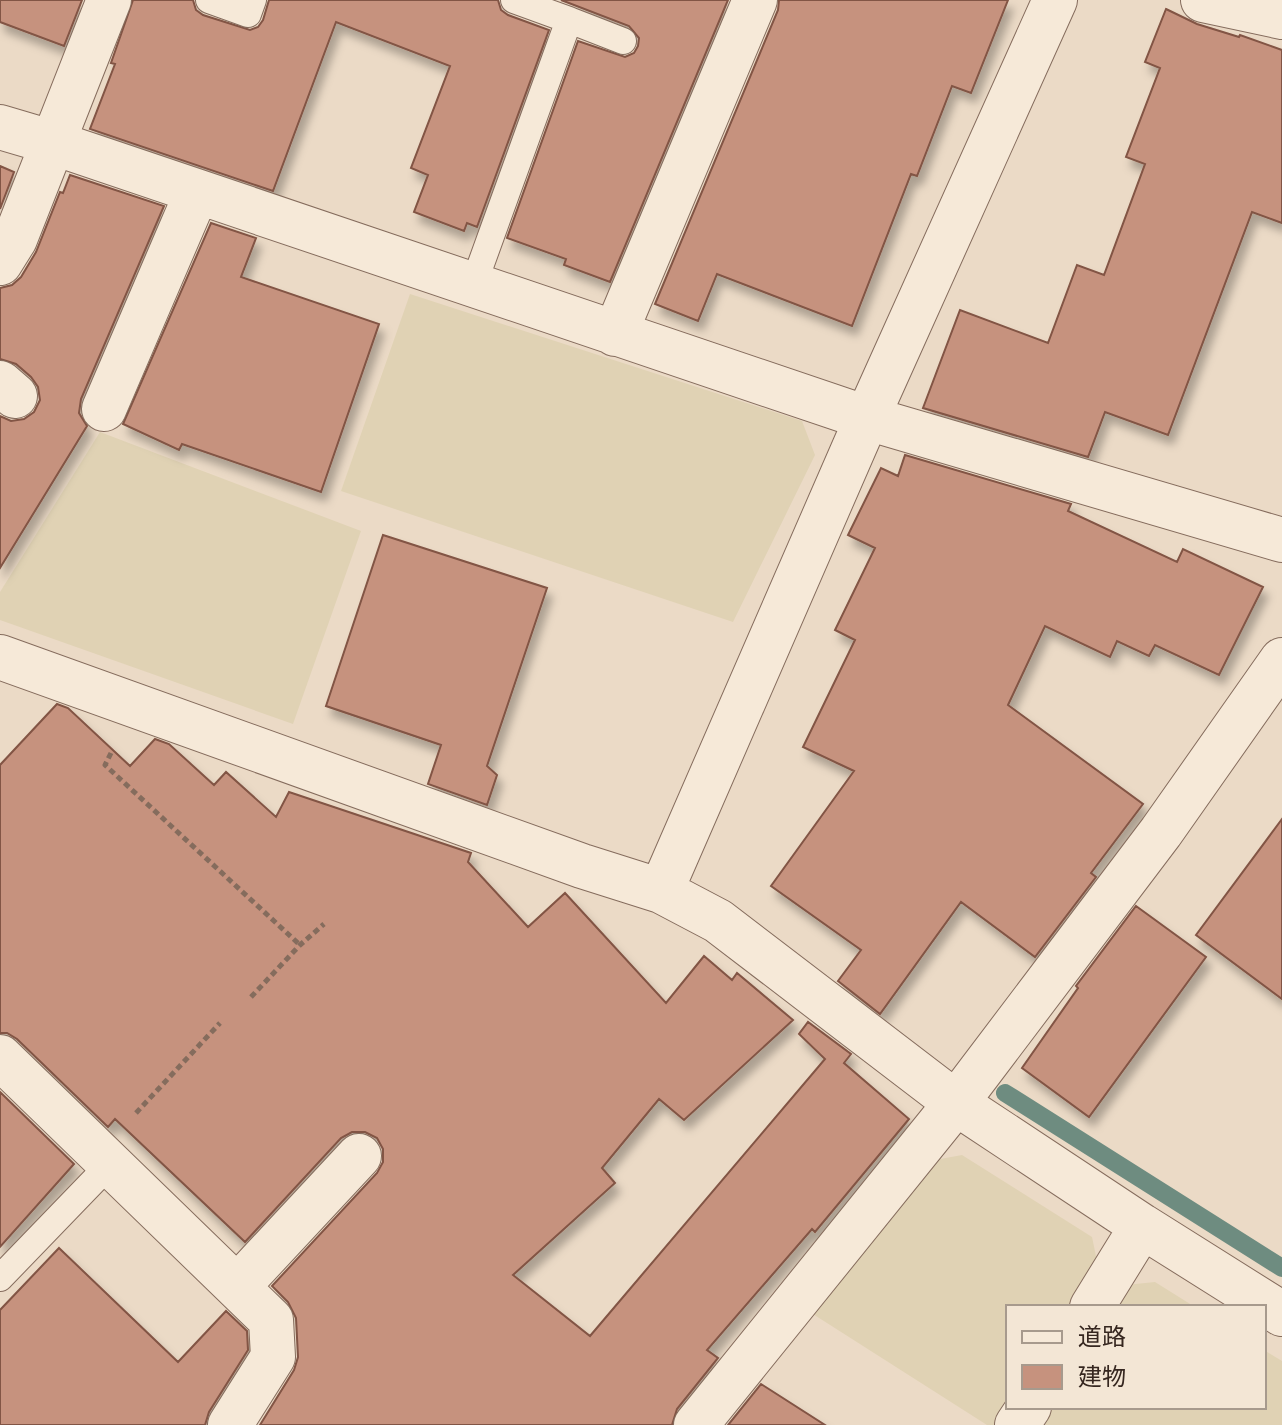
<svg xmlns="http://www.w3.org/2000/svg" width="1282" height="1425" font-family="Lora,'Noto Sans JP',serif">
  <style>
    .farmland { fill: #e0d2b4 }
    .lines { fill: none; stroke-linecap: round; stroke-linejoin: round }
    .stream { stroke: #6e8c80; stroke-width: 18 }
    .building { fill: #c6927e; stroke: #825444; stroke-width: 2; filter: url(#shadow) }
    .lane-casing { stroke: #856c5d; stroke-width: 28 }
    .street-casing { stroke: #856c5d; stroke-width: 46 }
    .path { stroke: #856c5d; stroke-width: 5; stroke-dasharray: 6 4; stroke-linecap: butt }
    .lane { stroke: #f6e9d8; stroke-width: 26 }
    .street { stroke: #f6e9d8; stroke-width: 44 }
  </style>
  <defs>
    <filter id="shadow"><feDropShadow dx="5" dy="9" stdDeviation="4" flood-color="#0004"/></filter>
  </defs>
  <rect width="100%" height="100%" fill="#ebdac6"/>
  <path class="farmland" d="M 410,294 L 802,421 L 815,455 L 733,622 L 341,491 Z
    M 100,432 L 361,531 L 293,724 L 0,620 L 0,592 Z
    M 962,1155 L 1092,1237 L 1098,1266 L 1073,1307 L 1008,1307 L 1008,1407 L 999,1425 L 987,1425 L 805,1309 L 935,1160 Z
    M 1155,1282 L 1195,1307 L 1113,1307 L 1126,1285 Z
    M 1264,1350 L 1282,1361 L 1282,1425 L 1039,1425 L 1050,1407 L 1264,1407 Z"/>
  <g class="lines">
    <path class="stream" d="M 1005,1093 L 1282,1268"/>
  </g>
  <path class="building" d="M 0,0 L 82,0 L 64,46 L 0,22 Z
    M 133,0 L 193,0 L 196,10 L 203,15 L 250,30 L 258,27 L 263,20 L 269,0 L 498,0 L 501,10 L 508,15 L 549,30 L 477,227 L 467,223 L 464,231 L 414,212 L 428,175 L 411,168 L 450,66 L 336,22 L 273,191 L 90,129 L 115,64 L 111,63 Z
    M 561,0 L 728,0 L 610,282 L 564,265 L 566,259 L 507,238 L 578,41 L 625,57 L 634,53 L 638,46 L 639,38 L 629,26 Z
    M 779,0 L 1008,0 L 971,93 L 952,86 L 917,176 L 911,174 L 852,326 L 717,274 L 698,321 L 655,304 L 778,10 Z
    M 1166,9 L 1197,24 L 1239,37 L 1240,35 L 1282,50 L 1282,223 L 1252,212 L 1168,435 L 1105,412 L 1088,457 L 923,408 L 960,310 L 1048,343 L 1077,265 L 1104,275 L 1145,164 L 1126,157 L 1160,68 L 1145,62 Z
    M 0,166 L 14,172 L 0,209 Z
    M 70,175 L 164,206 L 81,399 L 79,413 L 87,426 L 0,568 L 0,416 L 11,421 L 24,419 L 34,412 L 40,400 L 38,387 L 31,377 L 16,364 L 0,359 L 0,288 L 12,285 L 21,277 L 36,252 L 60,192 L 63,193 Z
    M 211,223 L 256,238 L 241,277 L 379,324 L 321,492 L 182,444 L 179,450 L 123,424 Z
    M 905,455 L 1071,504 L 1068,511 L 1177,562 L 1183,549 L 1263,587 L 1219,675 L 1155,645 L 1149,656 L 1117,641 L 1110,657 L 1045,626 L 1008,705 L 1143,804 L 1091,873 L 1096,877 L 1035,957 L 961,902 L 880,1014 L 838,981 L 861,950 L 771,886 L 854,771 L 803,747 L 855,640 L 835,630 L 875,548 L 848,535 L 881,468 L 898,476 Z
    M 383,535 L 547,588 L 487,766 L 497,775 L 487,805 L 428,784 L 441,745 L 326,706 Z
    M 57,704 L 68,708 L 130,766 L 155,739 L 169,744 L 214,785 L 226,772 L 276,817 L 289,792 L 471,853 L 468,862 L 528,927 L 565,893 L 666,1003 L 704,956 L 732,980 L 737,973 L 793,1020 L 684,1120 L 659,1099 L 602,1168 L 615,1183 L 513,1275 L 590,1336 L 825,1059 L 799,1034 L 808,1022 L 851,1054 L 844,1063 L 909,1119 L 815,1232 L 812,1229 L 707,1350 L 718,1358 L 677,1409 L 672,1425 L 260,1425 L 294,1370 L 298,1357 L 296,1318 L 288,1302 L 272,1286 L 377,1173 L 383,1162 L 383,1149 L 377,1138 L 365,1132 L 352,1132 L 341,1138 L 245,1242 L 115,1119 L 108,1127 L 17,1039 L 7,1033 L 0,1033 L 0,765 Z
    M 1282,819 L 1282,999 L 1196,935 Z
    M 1136,906 L 1206,957 L 1089,1117 L 1022,1068 L 1078,988 L 1076,986 Z
    M 0,1092 L 74,1164 L 0,1247 Z
    M 59,1248 L 178,1362 L 226,1311 L 247,1331 L 248,1350 L 209,1412 L 205,1425 L 0,1425 L 0,1310 Z
    M 761,1384 L 825,1425 L 728,1425 Z"/>
  <g class="lines">
    <defs>
      <path id="lane" d="M 209,0 L 248,14 L 253,0
        M 569,20 L 623,41
        M 473,286 L 569,20 L 514,0
        M 0,1278 L 110,1164"/>
      <path id="street" d="M 1203,0 L 1282,17
        M 0,127 L 54,143 L 867,418 L 1282,540
        M 0,263 L 15,239 L 109,0
        M 615,334 L 755,0
        M 0,383 L 15,396
        M 104,409 L 197,192
        M 0,657 L 582,866 L 661,891 L 718,921 L 956,1103 L 1142,1226 L 1282,1314
        M 661,891 L 867,418 L 1055,0
        M 0,1057 L 271,1320 L 273,1357 L 230,1425
        M 237,1287 L 359,1156
        M 1092,1307 L 1142,1226
        M 696,1425 L 956,1103 L 1161,832 L 1282,660
        M 1017,1425 L 1029,1407"/>
    </defs>
    <use href="#lane" class="lane-casing"/>
    <use href="#street" class="street-casing"/>
    <path class="path" d="M 111,753 L 105,765 L 300,945
      M 251,997 L 300,945 L 324,924
      M 136,1113 L 220,1023"/>
    <use href="#lane" class="lane"/>
    <use href="#street" class="street"/>
  </g>
  <rect x="1006" y="1305" width="260" height="104" fill="#f3e6d5" stroke="#a79a8d" stroke-width="2"/>
  <rect x="1022" y="1331" width="40" height="12" fill="#f6e9d8" stroke="#a79a8d" stroke-width="2"/>
  <text x="1078" y="1345" font-size="24" fill="#362720">道路</text>
  <rect x="1022" y="1365" width="40" height="24" fill="#c6927e" stroke="#a79a8d" stroke-width="2"/>
  <text x="1078" y="1385" font-size="24" fill="#362720">建物</text>
</svg>
